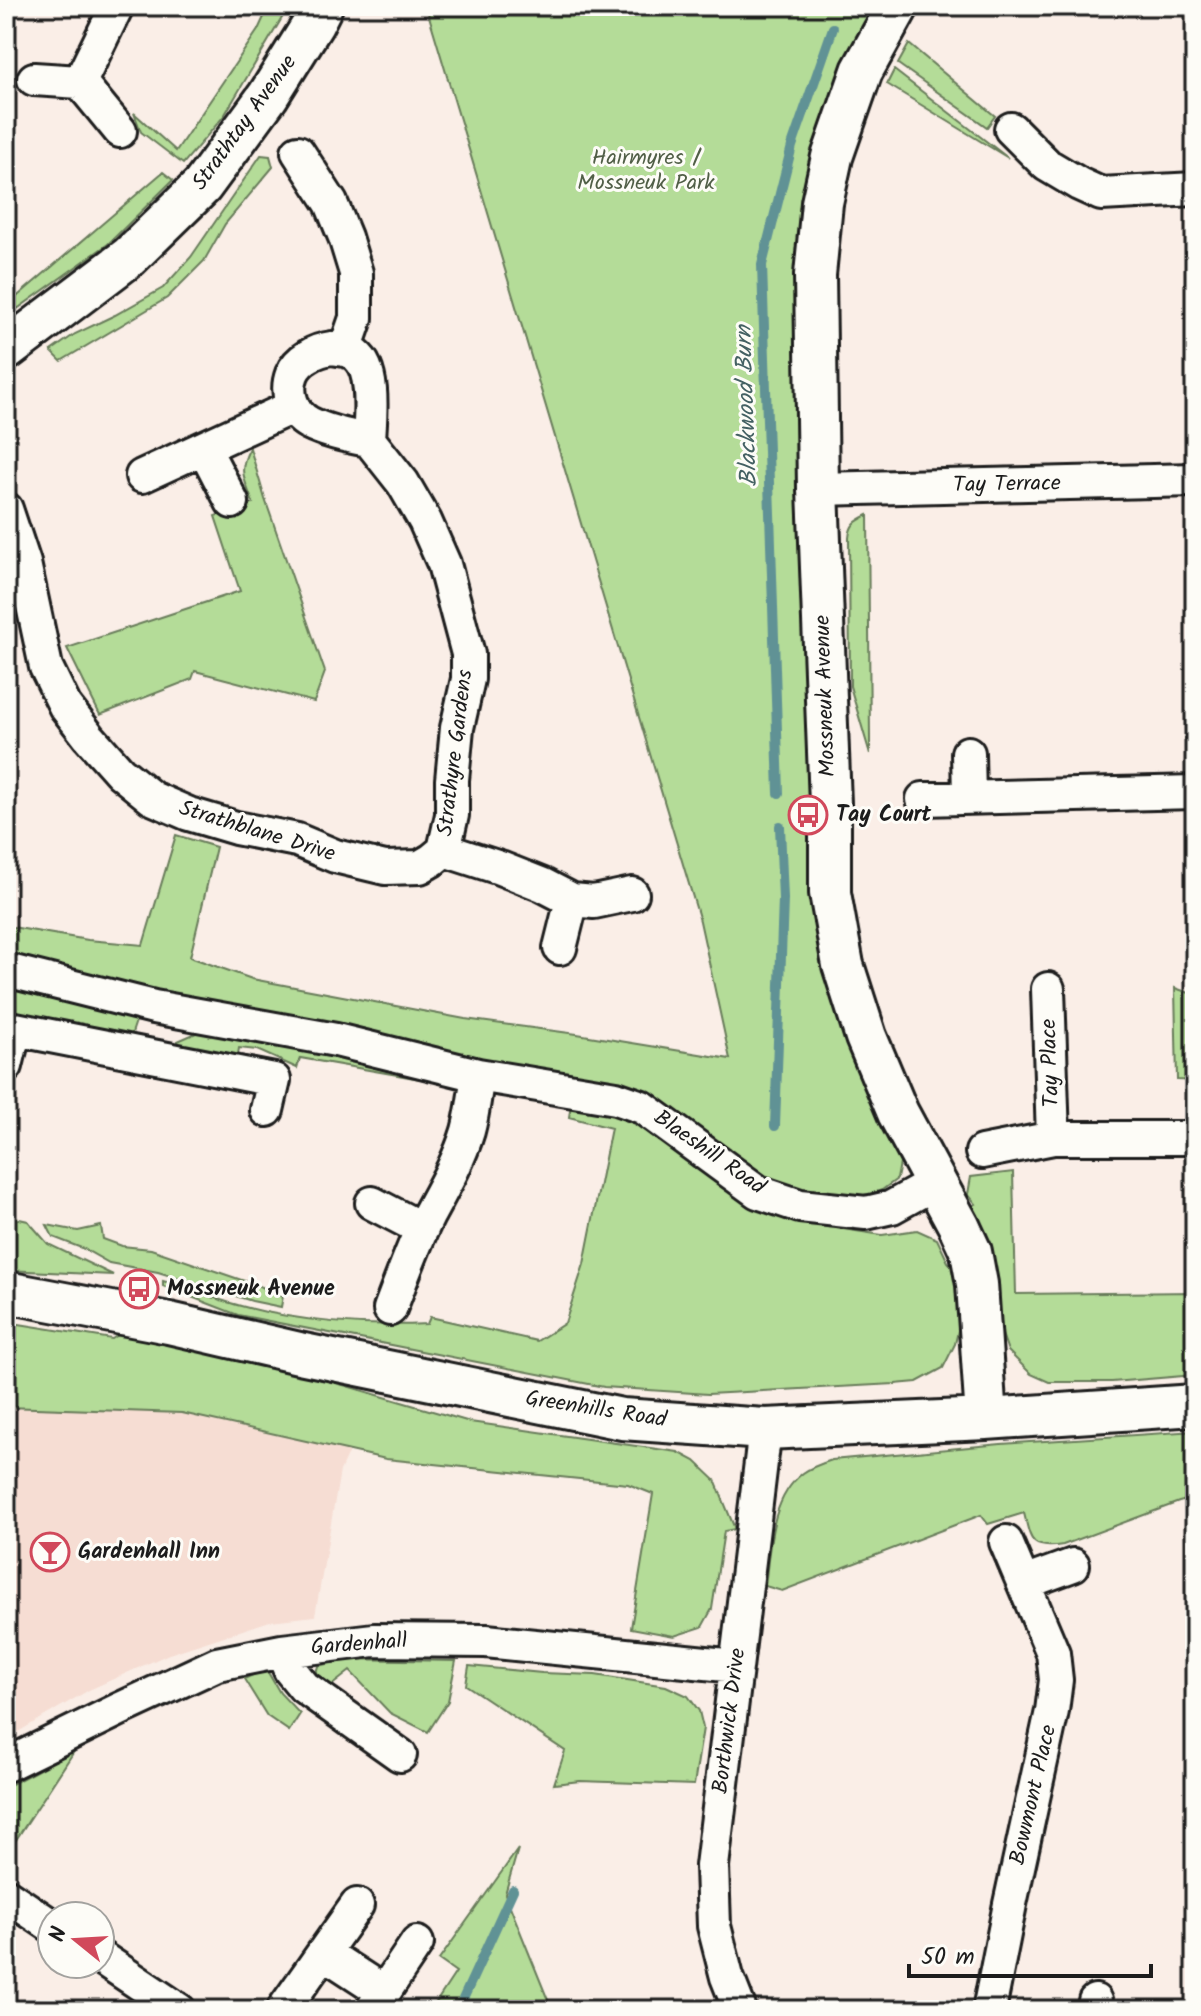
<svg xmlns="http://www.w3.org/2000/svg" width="1201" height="2016" font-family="Kalam,sans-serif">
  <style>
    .built { fill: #f6ddd3 }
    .green { fill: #b4dc98; stroke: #687c5a; stroke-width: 2 }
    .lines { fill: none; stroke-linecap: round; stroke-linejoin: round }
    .stream { stroke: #619295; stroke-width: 10 }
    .minor-casing { stroke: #1c1c1c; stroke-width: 38 }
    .tertiary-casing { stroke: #1c1c1c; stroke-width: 46 }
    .minor { stroke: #fdfcf7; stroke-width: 32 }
    .tertiary { stroke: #fdfcf7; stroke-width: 40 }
    .labels { text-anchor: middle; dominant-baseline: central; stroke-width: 6; stroke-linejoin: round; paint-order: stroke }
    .street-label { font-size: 22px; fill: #1c1c1c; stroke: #fdfcf7 }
    .park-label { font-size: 22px; fill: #515f47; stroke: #fdfcf7 }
    .poi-label { font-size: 22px; font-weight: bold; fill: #1c1c1c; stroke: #fdfcf7; text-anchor: start }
    .water-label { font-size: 24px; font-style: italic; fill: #446163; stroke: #fdfcf7 }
  </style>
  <rect width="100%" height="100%" fill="#faeee7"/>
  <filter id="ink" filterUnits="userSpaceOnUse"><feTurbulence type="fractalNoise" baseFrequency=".0125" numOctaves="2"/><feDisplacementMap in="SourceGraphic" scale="16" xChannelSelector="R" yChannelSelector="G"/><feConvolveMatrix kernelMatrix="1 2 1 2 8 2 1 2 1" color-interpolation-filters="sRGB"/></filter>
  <g filter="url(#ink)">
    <path class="built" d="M 6,1407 L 182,1413 L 349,1451 L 340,1471 L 315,1616 L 270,1621 L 169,1654 L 89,1690 L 6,1739 Z"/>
    <path class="green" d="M 269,6 L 289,6 L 224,116 L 183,164 L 141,132 L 134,113 L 176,151 L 258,30 Z
      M 426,6 L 878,6 L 816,153 L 813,871 L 901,1158 L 897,1179 L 882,1190 L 854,1200 L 780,1193 L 635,1093 L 6,963 L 6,926 L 88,940 L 143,945 L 176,835 L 216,847 L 190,957 L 252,979 L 465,1019 L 577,1034 L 730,1059 L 700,921 Z
      M 909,44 L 995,116 L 987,127 L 898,64 Z
      M 894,70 L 1008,158 L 887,84 Z
      M 261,155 L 270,156 L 273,167 L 225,224 L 204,261 L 167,298 L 61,361 L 51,351 L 75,334 L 115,315 L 163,288 L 191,257 Z
      M 163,172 L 173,180 L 108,244 L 6,317 L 6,306 Z
      M 250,448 L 265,499 L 325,672 L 314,702 L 195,671 L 192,679 L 100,715 L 67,648 L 240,591 L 215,516 L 253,503 C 245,480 237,471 250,448 Z
      M 868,515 L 870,738 L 870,754 L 850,686 L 849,538 C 850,524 856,521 868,515 Z
      M 6,979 L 134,1009 L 136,1021 L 131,1036 L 120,1040 L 6,1016 Z
      M 1175,988 L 1195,995 L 1195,1081 L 1177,1080 Z
      M 234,1027 L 449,1084 L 300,1058 L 297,1068 L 257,1050 L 239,1048 L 237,1061 L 178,1050 L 178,1041 L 196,1033 Z
      M 572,1098 L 628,1113 L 834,1218 L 837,1228 L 882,1235 L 917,1230 L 937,1239 L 948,1262 L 959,1274 L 962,1313 L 955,1344 L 943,1368 L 917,1382 L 895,1384 L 708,1394 L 604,1387 L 238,1315 L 163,1286 L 163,1281 C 189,1289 215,1299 241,1306 C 299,1322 367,1327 427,1324 L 430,1317 L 537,1341 L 565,1323 L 584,1264 L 611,1128 L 569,1117 Z
      M 1013,1172 L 1016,1294 L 1195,1292 L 1195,1375 L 1112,1382 L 1049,1382 L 1031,1374 L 1008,1351 L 1002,1334 L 997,1298 L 967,1209 L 976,1204 L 968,1194 L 971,1177 Z
      M 6,1216 L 28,1221 L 48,1244 L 113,1275 L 6,1270 Z
      M 47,1225 L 78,1231 L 101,1226 L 103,1239 L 122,1246 L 151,1249 L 262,1287 L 283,1296 L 281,1307 L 252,1301 L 158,1272 L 109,1263 L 84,1249 L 53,1237 Z
      M 6,1324 L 19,1324 L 112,1339 L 121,1333 L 285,1368 L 470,1422 L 678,1452 L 695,1461 L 715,1480 L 735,1529 L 724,1531 L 712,1609 L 702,1627 L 674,1636 L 631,1628 L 653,1494 L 628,1484 L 386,1459 L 182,1413 L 6,1407 Z
      M 1195,1431 L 1195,1498 L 1179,1502 L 1063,1545 C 1030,1550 1031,1541 1024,1513 L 988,1524 L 981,1515 L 782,1591 L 765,1586 C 770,1549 770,1498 803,1473 C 811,1467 823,1463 832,1460 L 1001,1444 Z
      M 346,1659 L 456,1661 L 448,1701 L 428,1732 L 390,1713 L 350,1671 L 331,1686 L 320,1683 L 316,1673 L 318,1666 Z
      M 469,1666 L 542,1673 L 595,1675 L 666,1686 L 688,1696 L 699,1711 L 703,1728 L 694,1785 L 580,1781 L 554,1784 L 565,1751 L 466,1685 Z
      M 266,1669 L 280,1693 L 300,1714 L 289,1731 L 267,1716 L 244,1679 Z
      M 75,1750 L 6,1855 L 6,1787 Z
      M 518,1849 L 505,1894 L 552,2010 L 431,2010 L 456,1972 L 439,1960 Z"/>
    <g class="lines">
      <path class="stream" d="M 779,793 L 762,265 L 792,146 L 833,28
        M 775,1126 L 783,899 L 780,826
        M 458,2010 L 513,1890"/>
      <defs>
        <path id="minor" d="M 34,79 L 80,82 L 117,6
          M 80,82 L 120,131
          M 1011,129 L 1047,165 L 1079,184 L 1101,194 L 1195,189
          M 298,152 L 331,203 L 345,237 L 356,273 L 356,318 L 345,350
          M 332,348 C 339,349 350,350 356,355 C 376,371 370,418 369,440 C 351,437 325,431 309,423 C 292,414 285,392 292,374 C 298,359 316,350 332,348 Z
          M 369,440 L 403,483 L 425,521 L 444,564 L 468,654 L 468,679 L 457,728 L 452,780 L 452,815 L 444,850
          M 204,448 L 232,502
          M 142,476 L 292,407
          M 818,489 L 1195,480
          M 6,509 L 24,563 L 46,667 L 65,706 L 89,737 L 120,772 L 152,798 L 189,814 L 236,828 L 297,840 L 335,856 L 385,868 L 420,867 L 432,860 L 444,850
          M 968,753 L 969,797
          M 923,799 L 1195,792
          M 444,850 L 500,868 L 543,885 L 572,900 L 594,902 L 632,894
          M 560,948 L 572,900
          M 6,970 L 154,1007 L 336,1040 L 478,1075 L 616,1098 L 642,1107 L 758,1192 L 800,1206 L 866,1213 L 892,1207 L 935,1183
          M 1048,989 L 1053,1138
          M 6,1066 L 15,1029 L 274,1080 L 267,1110
          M 982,1152 L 1053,1138 L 1195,1138
          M 372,1203 L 422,1229
          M 390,1309 C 402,1278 413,1246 428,1216 C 443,1188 459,1161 468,1131 C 473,1113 475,1093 478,1075
          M 1024,1583 L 1073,1565
          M 282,1651 L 290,1670 L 304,1687 L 400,1755
          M 6,1765 L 118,1710 L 217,1664 L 282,1651 L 374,1640 L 486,1641 L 736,1666
          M 6,1895 L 52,1926
          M 324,1953 L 384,1992
          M 100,1957 L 179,2010
          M 283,2010 L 357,1905
          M 372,2010 L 417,1943
          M 740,2010 L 727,1977 L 714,1926 L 712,1866 L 765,1429
          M 989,2010 L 1010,1904 L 1052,1711 L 1056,1680 L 1053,1653 L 1006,1542
          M 1094,2010 L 1095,2001"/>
        <path id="tertiary" d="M 898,6 L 862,71 L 832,157 L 822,203 L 815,275 L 818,489 L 830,804 L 830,893 L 843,965 L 866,1037 L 898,1113 L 959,1226 L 971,1252 L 977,1284 L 986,1419
          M 6,350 L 129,257 L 202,186 L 268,96 L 313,24 L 322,6
          M 6,1292 L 169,1323 L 299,1353 L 622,1419 L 765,1429 L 986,1419 L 1195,1405"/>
      </defs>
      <use href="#minor" class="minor-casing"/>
      <use href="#tertiary" class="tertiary-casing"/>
      <use href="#minor" class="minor"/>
      <use href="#tertiary" class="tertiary"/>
    </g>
  </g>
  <defs>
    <symbol id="bus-ring" viewBox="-11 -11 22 22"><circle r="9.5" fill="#fdfcf7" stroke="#d1495b" stroke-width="1.5"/><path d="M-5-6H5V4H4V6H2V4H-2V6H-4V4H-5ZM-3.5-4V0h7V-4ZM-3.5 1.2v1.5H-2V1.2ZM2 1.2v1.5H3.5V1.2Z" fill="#d1495b"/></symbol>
    <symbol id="bar-ring" viewBox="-11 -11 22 22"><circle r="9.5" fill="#fdfcf7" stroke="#d1495b" stroke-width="1.5"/><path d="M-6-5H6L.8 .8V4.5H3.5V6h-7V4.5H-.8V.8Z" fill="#d1495b"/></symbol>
  </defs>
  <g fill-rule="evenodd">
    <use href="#bus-ring" x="786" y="793" width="44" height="44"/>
    <use href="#bus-ring" x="117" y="1267" width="44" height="44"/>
    <use href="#bar-ring" x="28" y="1530" width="44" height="44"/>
  </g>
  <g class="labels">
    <g class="street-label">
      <text transform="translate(245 123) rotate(-54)">Strathtay Avenue</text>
      <text transform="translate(1007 485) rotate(-1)">Tay Terrace</text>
      <text transform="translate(826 696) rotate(-92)">Mossneuk Avenue</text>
      <text transform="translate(456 753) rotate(-83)">Strathyre Gardens</text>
      <text transform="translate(257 832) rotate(17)">Strathblane Drive</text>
      <text transform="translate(1051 1063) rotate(-92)">Tay Place</text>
      <text transform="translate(709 1153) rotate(35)">Blaeshill Road</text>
      <text transform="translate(596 1410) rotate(9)">Greenhills Road</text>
      <text transform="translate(359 1645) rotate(-4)">Gardenhall</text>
      <text transform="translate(730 1721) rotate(-83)">Borthwick Drive</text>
      <text transform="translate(1034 1795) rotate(-77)">Bowmont Place</text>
    </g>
    <g class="park-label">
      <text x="646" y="158">Hairmyres /<tspan x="646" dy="25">Mossneuk Park</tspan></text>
    </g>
    <g class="poi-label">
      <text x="836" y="815">Tay Court</text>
      <text x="167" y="1289">Mossneuk Avenue</text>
      <text x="78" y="1552">Gardenhall Inn</text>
    </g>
    <g class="water-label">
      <text transform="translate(747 406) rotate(-92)">Blackwood Burn</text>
    </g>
  </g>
  <rect width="1201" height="2016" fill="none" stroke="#fdfcf7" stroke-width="32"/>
  <rect x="16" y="16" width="1169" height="1984" fill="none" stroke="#1c1c1c" stroke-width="3" filter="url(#ink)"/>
  <g transform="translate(76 1940) rotate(288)"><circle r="38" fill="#fdfcf7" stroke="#a3a29f" stroke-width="2"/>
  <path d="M0-6L14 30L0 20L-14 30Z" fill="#d1495b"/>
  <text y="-12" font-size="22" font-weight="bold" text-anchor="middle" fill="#1c1c1c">N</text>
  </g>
  <path d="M909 1964v12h242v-12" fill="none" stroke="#1c1c1c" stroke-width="4"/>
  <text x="921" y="1964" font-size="24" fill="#1c1c1c" stroke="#fdfcf7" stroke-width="6" paint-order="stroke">50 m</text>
</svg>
